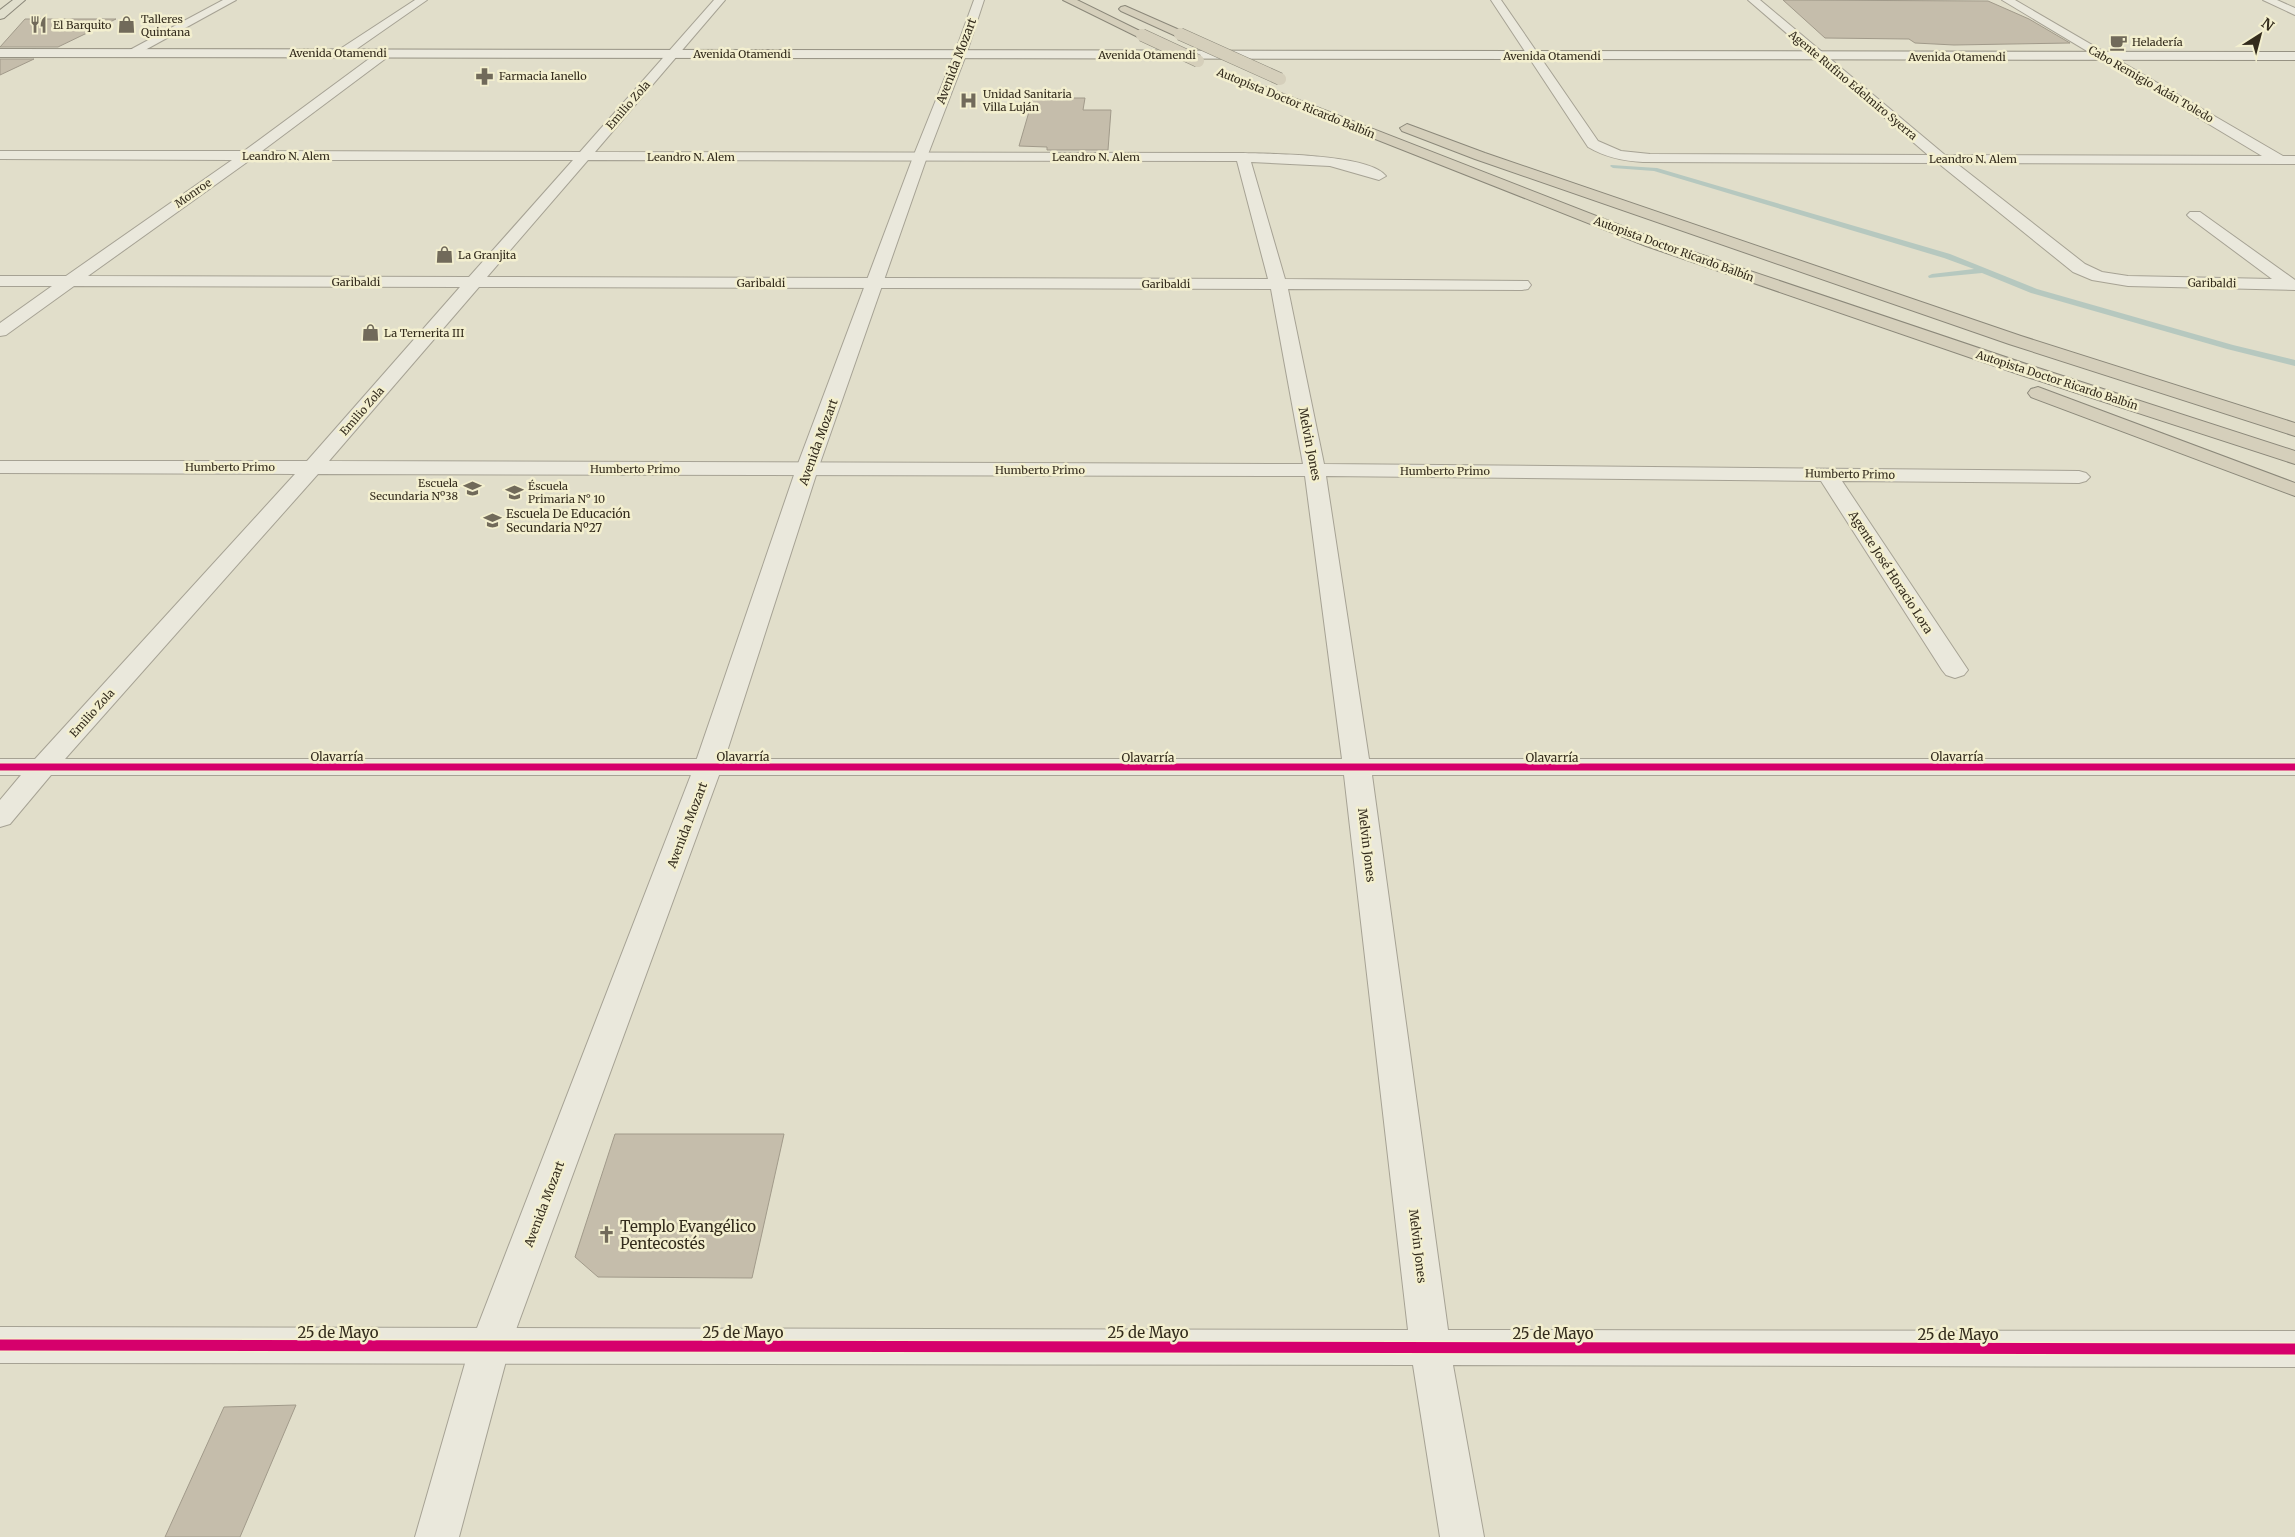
<svg xmlns="http://www.w3.org/2000/svg" width="2295" height="1537" font-family="Merriweather,serif">
  <style>
    .lines { fill: none; stroke-linecap: round; stroke-linejoin: round }
    .stream { fill: #b6c8bf; fill-rule: evenodd }
    .building { fill: #c5bdab; stroke: #a19a8a }
    .minor-casing { stroke: #a6a294; stroke-width: 2 }
    .tertiary-casing { stroke: #a6a294; stroke-width: 2 }
    .secondary-casing { stroke: #969283; stroke-width: 2 }
    .primary-casing { stroke: #8b887a; stroke-width: 2 }
    .motorway-casing { stroke: #8b887a; stroke-width: 2 }
    .minor { fill: #eae8dc; fill-rule: evenodd }
    .tertiary { fill: #eae8dc; fill-rule: evenodd }
    .secondary { fill: #eae8dc; fill-rule: evenodd }
    .primary { fill: #e1dfcd; fill-rule: evenodd }
    .motorway { fill: #d5cfbb; fill-rule: evenodd }
    .motorway-bridge-casing { stroke: #8b887a; stroke-width: 13; stroke-linecap: butt }
    .motorway-bridge { stroke: #d5cfbb; stroke-width: 12 }
    .cycleway-far1-casing { stroke: #f3efcf; stroke-width: 9 }
    .cycleway-casing { stroke: #f3efcf; stroke-width: 14 }
    .cycleway-far1 { stroke: #d6006c; stroke-width: 7 }
    .cycleway { stroke: #d6006c; stroke-width: 11 }
    .labels { text-anchor: middle; dominant-baseline: central; stroke-width: 5; stroke-linejoin: round; paint-order: stroke }
    .far-poi-label { font-size: 11px; fill: #342c1d; stroke: #f3efcf; text-anchor: start }
    .far-street-label { font-size: 11px; fill: #342c1d; stroke: #f3efcf }
    .street-label { font-size: 12px; fill: #342c1d; stroke: #f3efcf }
    .poi-label { font-size: 12px; fill: #342c1d; stroke: #f3efcf; text-anchor: start }
    .near-poi-label { font-size: 15px; fill: #342c1d; stroke: #f3efcf; text-anchor: start }
    .near-street-label { font-size: 15px; fill: #342c1d; stroke: #f3efcf }
  </style>
  <rect width="100%" height="100%" fill="#e1deca"/>
  <g class="lines">
    <path class="stream" d="M 1611,165 L 1657,168 L 1950,254 L 2037,289 L 2233,345 L 2295,360 L 2295,366 L 2227,349 L 2031,293 L 1982,273 L 1929,278 L 1928,276 L 1932,274 L 1974,269 L 1944,258 L 1654,171 L 1613,168 L 1610,166 Z"/>
  </g>
  <path class="building" d="M 1783,0 L 1988,1 L 2029,19 L 2070,43 L 1954,45 L 1915,43 L 1909,39 L 1825,38 Z
    M 25,19 L 116,19 L 58,47 L 0,47 Z
    M 0,59 L 34,59 L 0,75 Z
    M 1033,98 L 1085,98 L 1083,110 L 1111,110 L 1108,150 L 1047,150 L 1047,147 L 1019,146 Z
    M 615,1134 L 784,1134 L 752,1278 L 598,1277 L 575,1257 Z
    M 296,1405 L 240,1537 L 165,1537 L 224,1407 Z"/>
  <g class="lines">
    <defs>
      <path id="minor" d="M 223,0 L 236,0 L 136,55 L 132,56 L 126,52 Z
        M 415,0 L 427,0 L 348,55 L 340,55 L 338,52 L 340,49 Z
        M 714,0 L 725,0 L 595,152 L 1243,153 C 1270,154 1370,154 1386,176 L 1379,180 L 1330,166 L 1251,162 L 1285,279 L 1528,281 L 1531,285 L 1528,289 L 1522,290 L 1288,289 L 1324,464 L 2079,471 L 2086,473 L 2090,477 L 2086,481 L 2079,483 L 1842,481 L 1968,670 L 1964,675 L 1955,678 L 1946,675 L 1942,670 L 1821,481 L 1326,476 L 1369,759 L 2295,759 L 2295,775 L 1372,775 L 1448,1330 L 2295,1331 L 2295,1367 L 1453,1365 L 1484,1537 L 1440,1537 L 1413,1365 L 0,1363 L 0,1327 L 1408,1330 L 1344,775 L 51,775 L 10,824 L 0,827 L 0,800 L 21,775 L 0,775 L 0,759 L 35,759 L 295,474 L 0,473 L 0,461 L 307,461 L 460,287 L 74,286 L 6,335 L 0,336 L 0,323 L 52,286 L 0,286 L 0,276 L 66,276 L 232,160 L 0,159 L 0,151 L 244,151 L 381,50 L 389,50 L 391,53 L 389,56 L 262,151 L 580,152 ZM 250,160 L 573,160 L 469,277 L 88,276 ZM 588,160 L 1237,161 L 1268,279 L 487,277 ZM 479,287 L 1271,289 L 1303,464 L 329,461 ZM 318,474 L 1305,476 L 1342,759 L 65,759 Z
        M 974,0 L 984,0 L 966,55 L 964,58 L 956,58 L 954,55 Z
        M 1491,0 L 1501,0 L 1598,141 L 1621,151 L 1650,154 L 1928,155 L 1748,0 L 1760,0 L 1945,155 L 2262,156 L 2002,0 L 2015,0 L 2283,156 L 2295,156 L 2295,164 L 1956,163 L 2085,264 L 2102,272 L 2128,276 L 2272,279 L 2190,218 L 2187,215 L 2190,212 L 2200,212 L 2295,280 L 2295,290 L 2128,286 L 2092,280 L 2073,272 L 1938,163 L 1643,162 C 1623,161 1605,157 1588,147 Z
        M 2263,0 L 2277,0 L 2295,8 L 2295,15 Z"/>
      <path id="tertiary" d="M 960,51 L 966,55 L 927,157 L 818,469 L 722,767 L 510,1346 L 459,1537 L 415,1537 L 470,1346 L 694,767 L 796,469 L 913,157 L 954,55 Z"/>
      <path id="secondary" d="M 0,49 L 2295,52 L 2295,60 L 0,57 Z"/>
      <path id="primary" d="M 13,0 L 25,0 L 4,18 L 0,19 L 0,10 Z"/>
      <path id="motorway" d="M 1063,0 L 1077,0 L 1148,35 L 1142,38 L 1138,37 Z
        M 1125,6 L 1184,32 L 1186,34 L 1184,36 L 1176,36 L 1121,11 L 1119,9 L 1121,7 Z
        M 1240,77 L 1658,240 L 2035,367 L 2295,451 L 2295,464 L 2021,375 L 1646,246 L 1236,84 L 1234,81 Z
        M 1407,124 L 1485,153 L 2021,336 L 2295,423 L 2295,436 L 2009,344 L 1475,159 L 1402,131 L 1400,128 Z
        M 2038,387 L 2295,483 L 2295,496 L 2031,397 L 2028,393 L 2031,389 Z"/>
    </defs>
    <use href="#minor" class="minor-casing"/>
    <use href="#tertiary" class="tertiary-casing"/>
    <use href="#secondary" class="secondary-casing"/>
    <use href="#primary" class="primary-casing"/>
    <use href="#motorway" class="motorway-casing"/>
    <use href="#minor" class="minor"/>
    <use href="#tertiary" class="tertiary"/>
    <use href="#secondary" class="secondary"/>
    <use href="#primary" class="primary"/>
    <use href="#motorway" class="motorway"/>
    <defs>
      <path id="motorway-bridge" d="M 1180,34 L 1280,79
        M 1142,35 L 1198,61"/>
    </defs>
    <use href="#motorway-bridge" class="motorway-bridge-casing"/>
    <use href="#motorway-bridge" class="motorway-bridge"/>
    <defs>
      <path id="cycleway-far1" d="M 0,767 L 2295,767"/>
      <path id="cycleway" d="M 0,1345 L 2295,1349"/>
    </defs>
    <use href="#cycleway-far1" class="cycleway-far1-casing"/>
    <use href="#cycleway" class="cycleway-casing"/>
    <use href="#cycleway-far1" class="cycleway-far1"/>
    <use href="#cycleway" class="cycleway"/>
  </g>
  <defs>
    <symbol id="restaurant-bare" viewBox="-9 -9 18 18"><path d="M-5-6h1v4h1v-4h1v4h1v-4h1v5L-1.5 .5V6h-2V.5L-5-1ZM5-6V6H3V1.5H1.5Q1.5-4 5-6Z" fill="#716a5a" stroke="#f3efcf" stroke-width="2.5" paint-order="stroke"/></symbol>
    <symbol id="shop-bare" viewBox="-9 -9 18 18"><path d="M-5-2.5h2.3a2.7 3.5 0 0 1 5.4 0H5L5.5 6h-11ZM-1.5-2.5h3a1.5 2.3 0 0 0-3 0Z" fill="#716a5a" stroke="#f3efcf" stroke-width="2.5" paint-order="stroke"/></symbol>
    <symbol id="cafe-bare" viewBox="-9 -9 18 18"><path d="M-5.5-4.5H6V0H3Q3 3.5 0 3.5H-2.5Q-5.5 3.5-5.5 0ZM3-3.2v2h1.7v-2ZM-6 4.5H4V6H-6Z" fill="#716a5a" stroke="#f3efcf" stroke-width="2.5" paint-order="stroke"/></symbol>
    <symbol id="pharmacy-bare" viewBox="-9 -9 18 18"><path d="M-2-6h4v4h4v4h-4v4h-4v-4h-4v-4h4Z" fill="#716a5a" stroke="#f3efcf" stroke-width="2.5" paint-order="stroke"/></symbol>
    <symbol id="hospital-bare" viewBox="-9 -9 18 18"><path d="M-5-5h3v3.5h4V-5h3V5h-3V1.5h-4V5h-3Z" fill="#716a5a" stroke="#f3efcf" stroke-width="2.5" paint-order="stroke"/></symbol>
    <symbol id="school-bare" viewBox="-9 -9 18 18"><path d="M0-5L7-2L0 1L-7-2ZM-4 1L0 2.5L4 1V4Q0 6-4 4Z" fill="#716a5a" stroke="#f3efcf" stroke-width="2.5" paint-order="stroke"/></symbol>
    <symbol id="church-bare" viewBox="-9 -9 18 18"><path d="M-1.2-6h2.4v3.5h3.3v2.4h-3.3V6h-2.4V-.1h-3.3v-2.4h3.3Z" fill="#716a5a" stroke="#f3efcf" stroke-width="2.5" paint-order="stroke"/></symbol>
  </defs>
  <g fill-rule="evenodd">
    <use href="#restaurant-bare" x="26" y="12" width="25" height="25"/>
    <use href="#shop-bare" x="114" y="12" width="25" height="25"/>
    <use href="#cafe-bare" x="2106" y="30" width="25" height="25"/>
    <use href="#pharmacy-bare" x="472" y="64" width="25" height="25"/>
    <use href="#hospital-bare" x="956" y="88" width="25" height="25"/>
    <use href="#shop-bare" x="432" y="242" width="25" height="25"/>
    <use href="#shop-bare" x="358" y="320" width="25" height="25"/>
    <use href="#school-bare" x="460" y="476" width="25" height="25"/>
    <use href="#school-bare" x="502" y="480" width="25" height="25"/>
    <use href="#school-bare" x="480" y="508" width="25" height="25"/>
    <use href="#church-bare" x="594" y="1222" width="25" height="25"/>
  </g>
  <g class="labels">
    <g class="far-poi-label">
      <text x="141" y="19">Talleres<tspan x="141" dy="13">Quintana</tspan></text>
      <text x="53" y="25">El Barquito</text>
      <text x="2132" y="42">Heladería</text>
      <text x="499" y="76">Farmacia Ianello</text>
      <text x="983" y="94">Unidad Sanitaria<tspan x="983" dy="13">Villa Luján</tspan></text>
      <text x="458" y="255">La Granjita</text>
      <text x="384" y="333">La Ternerita III</text>
      <text x="458" y="483" text-anchor="end">Escuela<tspan x="458" dy="13">Secundaria Nº38</tspan></text>
      <text x="528" y="486">Éscuela<tspan x="528" dy="13">Primaria N° 10</tspan></text>
    </g>
    <g class="far-street-label">
      <text x="338" y="53">Avenida Otamendi</text>
      <text x="742" y="54">Avenida Otamendi</text>
      <text x="1147" y="55">Avenida Otamendi</text>
      <text x="1552" y="56">Avenida Otamendi</text>
      <text x="1957" y="57">Avenida Otamendi</text>
      <text transform="translate(2151 84) rotate(30)">Cabo Remigio Adán Toledo</text>
      <text transform="translate(1853 85) rotate(40)">Agente Rufino Edelmiro Syerra</text>
      <text transform="translate(1296 103) rotate(22)">Autopista Doctor Ricardo Balbín</text>
      <text transform="translate(628 105) rotate(-49)">Emilio Zola</text>
      <text x="286" y="156">Leandro N. Alem</text>
      <text x="691" y="157">Leandro N. Alem</text>
      <text x="1096" y="157">Leandro N. Alem</text>
      <text x="1973" y="159">Leandro N. Alem</text>
      <text transform="translate(193 193) rotate(-35)">Monroe</text>
      <text transform="translate(1674 249) rotate(20)">Autopista Doctor Ricardo Balbín</text>
      <text x="356" y="282">Garibaldi</text>
      <text x="761" y="283">Garibaldi</text>
      <text transform="translate(2212 283) rotate(1)">Garibaldi</text>
      <text x="1166" y="284">Garibaldi</text>
      <text transform="translate(2057 380) rotate(18)">Autopista Doctor Ricardo Balbín</text>
      <text transform="translate(362 411) rotate(-49)">Emilio Zola</text>
      <text x="230" y="467">Humberto Primo</text>
      <text x="635" y="469">Humberto Primo</text>
      <text x="1040" y="470">Humberto Primo</text>
      <text x="1445" y="471">Humberto Primo</text>
      <text transform="translate(1850 474) rotate(1)">Humberto Primo</text>
      <text transform="translate(92 713) rotate(-48)">Emilio Zola</text>
    </g>
    <g class="street-label">
      <text transform="translate(956 61) rotate(-69)">Avenida Mozart</text>
      <text transform="translate(818 442) rotate(-70)">Avenida Mozart</text>
      <text transform="translate(1310 444) rotate(79)">Melvin Jones</text>
      <text transform="translate(1891 572) rotate(57)">Agente José Horacio Lora</text>
      <text x="337" y="756">Olavarría</text>
      <text x="743" y="756">Olavarría</text>
      <text x="1957" y="756">Olavarría</text>
      <text x="1148" y="757">Olavarría</text>
      <text x="1552" y="757">Olavarría</text>
      <text transform="translate(687 825) rotate(-69)">Avenida Mozart</text>
      <text transform="translate(1367 845) rotate(83)">Melvin Jones</text>
      <text transform="translate(544 1204) rotate(-69)">Avenida Mozart</text>
      <text transform="translate(1418 1246) rotate(83)">Melvin Jones</text>
    </g>
    <g class="poi-label">
      <text x="506" y="513">Escuela De Educación<tspan x="506" dy="14">Secundaria Nº27</tspan></text>
    </g>
    <g class="near-poi-label">
      <text x="620" y="1226">Templo Evangélico<tspan x="620" dy="17">Pentecostés</tspan></text>
    </g>
    <g class="near-street-label">
      <text x="338" y="1332">25 de Mayo</text>
      <text x="743" y="1332">25 de Mayo</text>
      <text x="1148" y="1332">25 de Mayo</text>
      <text x="1553" y="1333">25 de Mayo</text>
      <text x="1958" y="1334">25 de Mayo</text>
    </g>
  </g>
  <g transform="translate(2260 35) rotate(36)" stroke="#f3efcf" stroke-width="4" paint-order="stroke">
  <path d="M0-4L9 19L0 12L-9 19Z" fill="#342c1d"/>
  <text y="-8" font-size="14" font-weight="bold" text-anchor="middle" fill="#342c1d">N</text>
  </g>
</svg>
